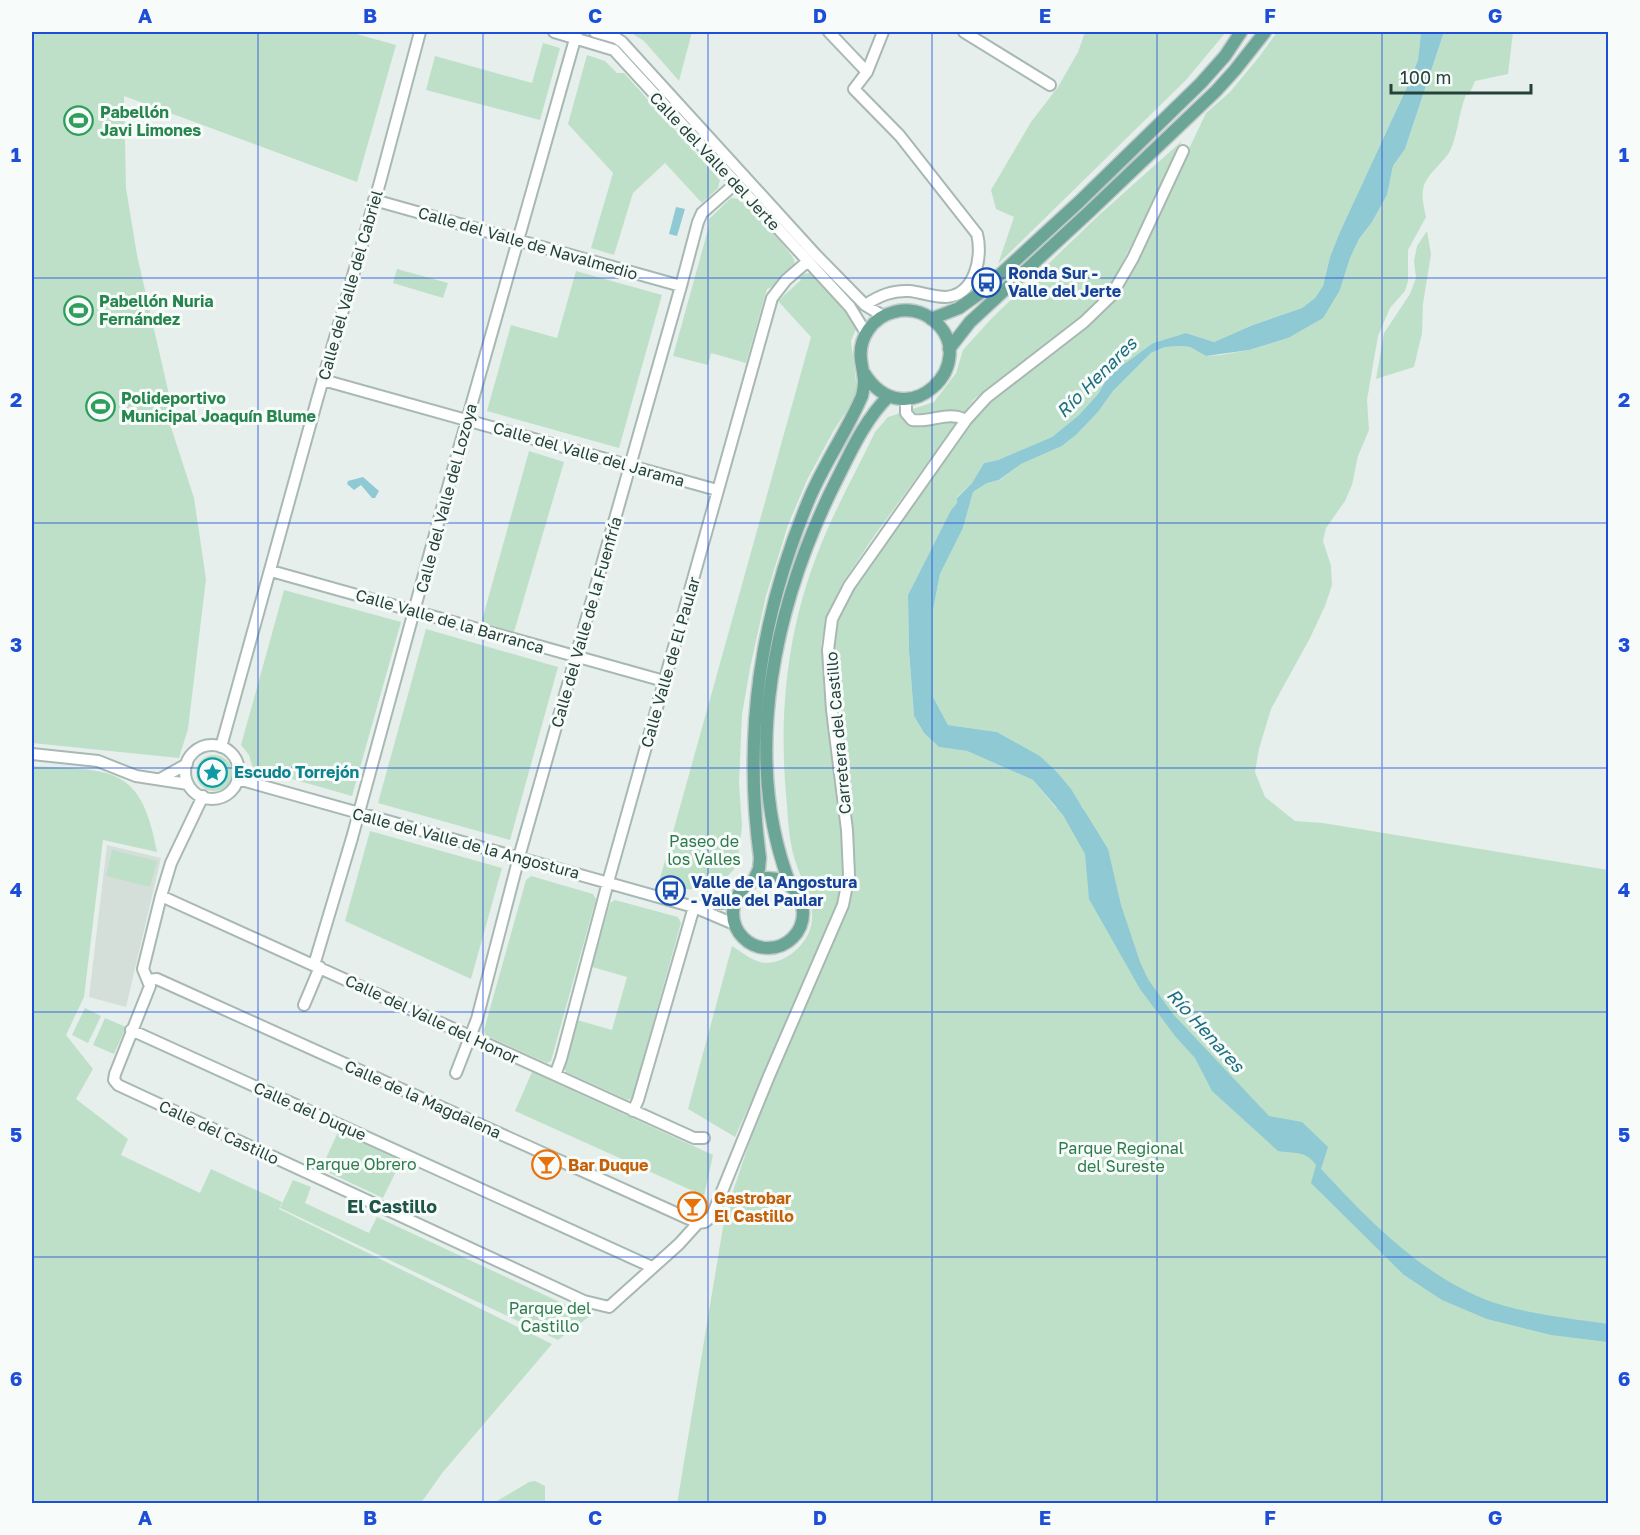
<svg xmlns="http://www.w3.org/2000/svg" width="1640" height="1535" font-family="'Golos Text',sans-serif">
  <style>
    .built { fill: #d4dfda }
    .green { fill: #bfe0c8 }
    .water { fill: #8ec9d4 }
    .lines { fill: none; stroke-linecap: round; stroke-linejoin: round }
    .minor-casing { stroke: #a8b8b2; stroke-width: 14 }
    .major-casing { stroke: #c2cac8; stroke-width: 15 }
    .minor { stroke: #fff; stroke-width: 10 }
    .major { stroke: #6aa596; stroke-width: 12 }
    .grid { fill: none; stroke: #1d4ed8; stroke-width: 1.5; stroke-opacity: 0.55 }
    .labels { text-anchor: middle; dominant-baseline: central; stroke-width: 6; stroke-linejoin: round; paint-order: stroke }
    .leisure-label { font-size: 16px; font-weight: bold; fill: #27864d; stroke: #f7fbf9; text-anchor: start }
    .street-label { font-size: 16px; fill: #24423a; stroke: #f7fbf9 }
    .transit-label { font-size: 16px; font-weight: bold; fill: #164399; stroke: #f7fbf9; text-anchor: start }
    .culture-label { font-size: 16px; font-weight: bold; fill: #0d838f; stroke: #f7fbf9; text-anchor: start }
    .park-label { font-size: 16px; fill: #2d7a4b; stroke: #f7fbf9 }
    .food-label { font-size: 16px; font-weight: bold; fill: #c56008; stroke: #f7fbf9; text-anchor: start }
    .water-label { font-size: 18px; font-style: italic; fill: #1c6f80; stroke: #f7fbf9 }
    .neighbourhood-label { font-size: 18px; font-weight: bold; fill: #1f5548; stroke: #f7fbf9 }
    .neatline { fill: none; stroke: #1d4ed8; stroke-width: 2 }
    .grid-label { font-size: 20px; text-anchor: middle; font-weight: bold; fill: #1d4ed8 }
  </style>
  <rect width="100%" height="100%" fill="#e6efeb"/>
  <path class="built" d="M 107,845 L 161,858 L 126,1007 L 89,997 Z"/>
  <path class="green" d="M 32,32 L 349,32 L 396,45 L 357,182 L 124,96 L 126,188 L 137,255 L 168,390 L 170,424 L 194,498 L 206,579 L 188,729 L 179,758 L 32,743 Z
    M 630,32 L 692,32 L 679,81 L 644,41 Z
    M 1085,32 L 1226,32 L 1186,80 L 998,264 L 1014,217 L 996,209 L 991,190 L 1031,122 L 1058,87 L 1078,52 Z
    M 1277,32 L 1421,32 L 1418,60 L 1408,85 L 1339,234 L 1330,257 L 1323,286 L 1315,298 L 1302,308 L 1253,325 L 1214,342 L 1186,333 L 1153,343 L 1109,375 L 1098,394 L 1079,415 L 1052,437 L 998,460 L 984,463 L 972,483 L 957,497 L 957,503 L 951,510 L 908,595 L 909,651 L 914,716 L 924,733 L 939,747 L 967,751 L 1033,780 L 1056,808 L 1084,809 L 1056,771 L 1040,756 L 997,732 L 948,725 L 933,697 L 933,610 L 940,574 L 963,528 L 973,492 L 987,483 L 1000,480 L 1021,464 L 1062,446 L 1077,434 L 1098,412 L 1113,391 L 1151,353 L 1165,347 L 1182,346 L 1190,347 L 1206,356 L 1221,355 L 1249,350 L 1288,338 L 1340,290 L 1350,258 L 1359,239 L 1372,222 L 1387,195 L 1393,166 L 1405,149 L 1444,32 L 1513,32 L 1508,74 L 1475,81 L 1469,95 L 1466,95 C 1459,112 1458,132 1451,149 C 1448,156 1442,161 1437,167 C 1419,185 1421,194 1426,217 L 1408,250 L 1408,281 L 1405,291 L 1390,308 L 1378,336 L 1367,400 L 1369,430 L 1358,456 L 1352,485 L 1345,501 L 1326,528 L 1323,541 L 1331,566 L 1332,585 L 1325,606 L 1310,638 L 1271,709 L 1259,749 L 1255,772 L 1265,797 L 1295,821 L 1323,823 L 1608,870 L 1608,1503 L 677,1504 L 725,1215 L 767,1090 L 842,922 L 851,895 L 854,859 L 835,705 L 832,649 L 835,631 L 838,618 L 853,588 L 968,424 L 986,404 L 1091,322 L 1110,304 L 1131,271 L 1206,113 L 1230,92 L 1259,57 Z
    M 543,43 L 560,48 L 540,120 L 426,90 L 435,56 L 532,83 Z
    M 587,55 L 605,61 L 617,73 L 624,73 L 720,180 L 718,188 L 702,203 L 665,163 L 633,193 L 614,255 L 591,248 L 613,173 L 568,124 Z
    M 1182,141 L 1111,286 L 1094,306 L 1067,329 L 974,399 L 874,536 L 842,584 L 827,616 L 821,644 L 824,690 L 842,845 L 843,872 L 838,902 L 797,1000 L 735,1137 L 688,1109 L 732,946 C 740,951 750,959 760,962 C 781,967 806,947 811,926 C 817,901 800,880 794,857 C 788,837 788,814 786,794 C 779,715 787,634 815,560 C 831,516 855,474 875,432 L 888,417 L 934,402 L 956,373 L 963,350 L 991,319 L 1099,215 Z
    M 731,198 L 740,199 C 749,210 791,250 794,260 C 798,269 775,287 767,289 L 746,363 L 711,353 L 708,365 L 673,356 L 709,226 L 709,219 Z
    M 1427,231 L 1431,254 L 1423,304 L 1422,333 L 1414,367 L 1376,379 L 1384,333 L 1410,294 L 1416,278 L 1414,261 L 1417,246 Z
    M 397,269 L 448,283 L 443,298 L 393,283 Z
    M 576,271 L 662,295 L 619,448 L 487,411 L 511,325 L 557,338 Z
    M 810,273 L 816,277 L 848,312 L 857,327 L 851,341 L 857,390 L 853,401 L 834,430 L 807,480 L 788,525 L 766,596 L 750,668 L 742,715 L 739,783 L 742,826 L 737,866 L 723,881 L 705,890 L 685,889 L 659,882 L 811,337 L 778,301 L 801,280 L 798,277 L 802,274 Z
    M 529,451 L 564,462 L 514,632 L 481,624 Z
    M 284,590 L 401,622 L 352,796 L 253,768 L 249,755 L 241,745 Z
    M 426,629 L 558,667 L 510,840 L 378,803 Z
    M196 773a18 18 0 1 1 36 0a18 18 0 1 1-36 0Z
    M 32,766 C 110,771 141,763 157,852 L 103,840 L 84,997 L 66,1035 L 93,1069 L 76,1099 L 128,1139 L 121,1155 L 200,1193 L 211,1169 L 282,1202 L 279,1209 L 552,1344 L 443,1472 L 421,1503 L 32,1503 Z
    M 370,831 L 502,868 L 471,979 L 345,921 Z
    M 112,850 L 157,861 L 150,887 L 106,876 Z
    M 531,876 L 593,894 L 596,899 L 551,1061 L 547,1063 L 485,1035 L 484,1030 L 526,880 Z
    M 615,900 L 678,917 L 681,923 L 632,1098 L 628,1100 L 566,1072 L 564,1067 L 577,1020 L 612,1030 L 627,977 L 592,967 L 610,903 Z
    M 85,1008 L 101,1016 L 88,1043 L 72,1035 Z
    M 105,1018 L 126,1027 L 114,1054 L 93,1045 Z
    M 532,1072 L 713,1155 L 704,1196 L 515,1111 Z
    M 339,1130 L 402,1159 L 383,1198 L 321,1169 Z
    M 293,1180 L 311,1187 L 305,1203 L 369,1233 L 377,1217 L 590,1316 L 558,1340 L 280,1208 Z
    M 535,1481 L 545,1486 L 545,1503 L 498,1503 L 497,1501 L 529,1482 Z"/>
  <path class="water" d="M 1421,32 L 1444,32 L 1405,149 L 1393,166 L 1387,195 L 1372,222 L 1359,239 L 1350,258 L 1340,290 L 1323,318 L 1288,338 L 1249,350 L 1206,356 L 1190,347 L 1182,346 L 1165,347 L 1151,353 L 1113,391 L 1098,412 L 1077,434 L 1062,446 L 1021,464 L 999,480 L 987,483 L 973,492 L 963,528 L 940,574 L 933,610 L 933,697 L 948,725 L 997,732 L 1040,756 L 1056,771 L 1071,789 L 1108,849 L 1121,905 L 1140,962 L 1148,979 L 1172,1013 L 1269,1116 L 1302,1122 L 1328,1147 L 1321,1169 C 1372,1224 1431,1285 1505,1306 C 1537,1315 1575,1319 1608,1324 L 1608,1342 L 1551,1335 L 1487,1319 L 1442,1300 L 1404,1275 L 1311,1183 L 1316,1165 C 1306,1150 1294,1154 1278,1151 L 1212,1091 L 1195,1058 L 1175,1036 L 1140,989 L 1089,899 L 1085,854 L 1063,815 L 1033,780 L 967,751 L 939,747 L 924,733 L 914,716 L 909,651 L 908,595 L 951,510 L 957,503 L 957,498 L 972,483 L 984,463 L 998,460 L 1052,437 L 1079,415 L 1098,394 L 1109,375 L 1153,343 L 1186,333 L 1214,342 L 1253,325 L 1302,308 L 1315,298 L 1323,286 L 1330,257 L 1339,234 L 1408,85 L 1418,60 Z
    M 676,207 L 685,209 L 677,236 L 669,234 Z
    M 363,477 L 379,491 L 375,498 L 372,498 L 361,485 L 354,490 L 347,484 L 348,481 Z"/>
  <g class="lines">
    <defs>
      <path id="minor" d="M 554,32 L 614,50 L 850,307 L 866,333
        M 595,32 L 616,38 L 622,42 L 816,255 L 865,305 L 883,316
        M 829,32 L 867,72
        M 964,32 L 1050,85
        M 374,200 L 681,286
        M 865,305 C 879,296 892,290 909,291 C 921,292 933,297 946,297 C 975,295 983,257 977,234 L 900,136 L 854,89 L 867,72 L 883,32
        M 323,380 L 717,490
        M 906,399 L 906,413 L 912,420 C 931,423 948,410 966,420
        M 271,571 L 664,681
        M185 772a27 27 0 1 1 54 0a27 27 0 1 1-54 0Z
        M 221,747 L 317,400 L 380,182 L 420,32
        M 32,754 L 98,761 L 136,776 L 188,784
        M 160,779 L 187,764
        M 238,779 L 694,907 L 734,924
        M 203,796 L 171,863 L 161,896 L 143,969 L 150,986 L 115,1074 L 114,1080 L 118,1085 L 584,1301 L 609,1307 L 679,1244 L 698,1223
        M 161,896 L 694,1138 L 704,1138
        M 694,907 L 735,901
        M 314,965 L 352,838 L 443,505 L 577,32
        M 148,980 L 157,979 L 698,1223
        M 304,1005 L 320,967
        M 131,1030 L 652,1267
        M 456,1073 L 477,1019 L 519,857 L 681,286 L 698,222 L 702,213 L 736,183
        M 555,1075 L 561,1059 L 608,882 L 772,298 L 786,280 L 808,261
        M 633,1111 L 638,1100 L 694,907
        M 698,1223 L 705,1222 L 712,1216 L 769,1076 L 843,905 L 849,875 L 847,830 L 832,710 L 828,650 L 832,619 L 849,586 L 966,420 L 987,397 L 1084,322 L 1111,296 L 1133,258 L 1183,151"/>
      <path id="major" d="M 931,319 L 959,308 L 980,293 L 1079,202 L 1201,83 L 1225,56 L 1241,32
        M 949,349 L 970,322 L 1089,212 L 1216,91 L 1235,70 L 1265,32
        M733 913a35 35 0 1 1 70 0a35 35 0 1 1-70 0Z
        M 753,882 L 759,869 L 760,858 C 743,732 760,615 810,497 C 825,462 847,431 862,396 C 866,380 863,375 861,360 C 858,338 873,317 894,312 C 907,308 922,311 933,320 C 984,361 906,440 864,373
        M 791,887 C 739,755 776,599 838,477 C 852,449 866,418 889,396"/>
    </defs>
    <use href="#minor" class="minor-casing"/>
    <use href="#major" class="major-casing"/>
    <use href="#minor" class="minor"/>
    <use href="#major" class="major"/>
  </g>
  <path class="grid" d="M 258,32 L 258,1504M 483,32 L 483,1504M 708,32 L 708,1504M 932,32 L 932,1504M 1157,32 L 1157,1504M 1382,32 L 1382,1504M 32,278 L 1608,278M 32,523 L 1608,523M 32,768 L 1608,768M 32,1012 L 1608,1012M 32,1257 L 1608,1257"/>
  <defs>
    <symbol id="stadium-ring" viewBox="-11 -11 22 22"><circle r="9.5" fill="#f7fbf9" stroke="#2e9e5b" stroke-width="1.5"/><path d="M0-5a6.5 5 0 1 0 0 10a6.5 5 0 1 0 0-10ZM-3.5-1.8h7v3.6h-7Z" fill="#2e9e5b"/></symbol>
    <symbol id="bus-ring" viewBox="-11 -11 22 22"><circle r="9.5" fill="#f7fbf9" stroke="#1a4fb4" stroke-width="1.5"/><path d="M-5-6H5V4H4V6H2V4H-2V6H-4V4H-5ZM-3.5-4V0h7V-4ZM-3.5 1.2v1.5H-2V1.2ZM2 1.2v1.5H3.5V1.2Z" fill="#1a4fb4"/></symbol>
    <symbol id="sight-ring" viewBox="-11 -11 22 22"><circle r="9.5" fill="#f7fbf9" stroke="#0f9aa8" stroke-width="1.5"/><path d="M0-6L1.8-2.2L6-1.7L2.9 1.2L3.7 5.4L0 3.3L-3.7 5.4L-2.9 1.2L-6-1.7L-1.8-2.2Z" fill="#0f9aa8"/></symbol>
    <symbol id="bar-ring" viewBox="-11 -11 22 22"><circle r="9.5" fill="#f7fbf9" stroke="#e8710a" stroke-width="1.5"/><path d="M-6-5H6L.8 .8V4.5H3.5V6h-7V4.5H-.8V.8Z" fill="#e8710a"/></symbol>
  </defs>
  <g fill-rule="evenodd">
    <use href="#stadium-ring" x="62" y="104" width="33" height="33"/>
    <use href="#bus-ring" x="970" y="266" width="33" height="33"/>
    <use href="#stadium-ring" x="62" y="294" width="33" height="33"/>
    <use href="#stadium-ring" x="84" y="390" width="33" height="33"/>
    <use href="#sight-ring" x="196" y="756" width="33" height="33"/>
    <use href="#bus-ring" x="654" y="874" width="33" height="33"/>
    <use href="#bar-ring" x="530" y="1148" width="33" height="33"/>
    <use href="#bar-ring" x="676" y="1190" width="33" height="33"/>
  </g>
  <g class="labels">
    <g class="leisure-label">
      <text x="100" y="112">Pabellón<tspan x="100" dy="18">Javi Limones</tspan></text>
      <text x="99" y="301">Pabellón Nuria<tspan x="99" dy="18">Fernández</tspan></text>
      <text x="121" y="398">Polideportivo<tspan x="121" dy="18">Municipal Joaquín Blume</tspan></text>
    </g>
    <g class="street-label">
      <text transform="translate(715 161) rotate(47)">Calle del Valle del Jerte</text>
      <text transform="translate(528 243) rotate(16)">Calle del Valle de Navalmedio</text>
      <text transform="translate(350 285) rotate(-74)">Calle del Valle del Cabriel</text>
      <text transform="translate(589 454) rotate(16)">Calle del Valle del Jarama</text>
      <text transform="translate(446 498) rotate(-75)">Calle del Valle del Lozoya</text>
      <text transform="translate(450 621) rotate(16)">Calle Valle de la Barranca</text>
      <text transform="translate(586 622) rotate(-74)">Calle del Valle de la Fuenfría</text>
      <text transform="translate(670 662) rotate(-74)">Calle Valle de El Paular</text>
      <text transform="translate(838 733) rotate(-95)">Carretera del Castillo</text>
      <text transform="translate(466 843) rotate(15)">Calle del Valle de la Angostura</text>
      <text transform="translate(432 1019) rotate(25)">Calle del Valle del Honor</text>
      <text transform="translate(423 1099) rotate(24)">Calle de la Magdalena</text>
      <text transform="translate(310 1111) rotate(24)">Calle del Duque</text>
      <text transform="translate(219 1132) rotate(25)">Calle del Castillo</text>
    </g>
    <g class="transit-label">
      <text x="1008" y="273">Ronda Sur -<tspan x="1008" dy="18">Valle del Jerte</tspan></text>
      <text x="691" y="882">Valle de la Angostura<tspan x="691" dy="18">- Valle del Paular</tspan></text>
    </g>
    <g class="culture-label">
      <text x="234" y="772">Escudo Torrejón</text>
    </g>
    <g class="park-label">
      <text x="704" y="841">Paseo de<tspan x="704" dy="18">los Valles</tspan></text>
      <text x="1121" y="1148">Parque Regional<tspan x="1121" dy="18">del Sureste</tspan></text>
      <text x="361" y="1164">Parque Obrero</text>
      <text x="550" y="1308">Parque del<tspan x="550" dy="18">Castillo</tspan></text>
    </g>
    <g class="food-label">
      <text x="568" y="1165">Bar Duque</text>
      <text x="714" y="1198">Gastrobar<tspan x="714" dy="18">El Castillo</tspan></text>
    </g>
    <g class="water-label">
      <text transform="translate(1096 377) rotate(-45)">Río Henares</text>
      <text transform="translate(1206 1030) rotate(48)">Río Henares</text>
    </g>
    <g class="neighbourhood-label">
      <text x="392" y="1206">El Castillo</text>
    </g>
  </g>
  <rect width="1640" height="1535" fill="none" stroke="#f7fbf9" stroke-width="66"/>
  <path d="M1391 84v9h140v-9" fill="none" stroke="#24423a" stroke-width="3"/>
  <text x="1400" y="84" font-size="18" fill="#24423a" stroke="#f7fbf9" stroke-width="4.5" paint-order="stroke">100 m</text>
  <rect x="33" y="33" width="1574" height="1469" class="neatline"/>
  <g class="grid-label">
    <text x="145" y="23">A</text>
    <text x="370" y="23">B</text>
    <text x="595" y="23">C</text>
    <text x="820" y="23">D</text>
    <text x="1045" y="23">E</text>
    <text x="1270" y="23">F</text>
    <text x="1495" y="23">G</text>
    <text x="16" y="162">1</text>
    <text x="1624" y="162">1</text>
    <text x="16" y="407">2</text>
    <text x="1624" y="407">2</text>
    <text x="16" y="652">3</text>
    <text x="1624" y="652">3</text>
    <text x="16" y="897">4</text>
    <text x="1624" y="897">4</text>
    <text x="16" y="1142">5</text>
    <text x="1624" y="1142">5</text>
    <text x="16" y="1386">6</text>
    <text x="1624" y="1386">6</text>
    <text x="145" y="1525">A</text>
    <text x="370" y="1525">B</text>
    <text x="595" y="1525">C</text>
    <text x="820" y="1525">D</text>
    <text x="1045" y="1525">E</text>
    <text x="1270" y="1525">F</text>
    <text x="1495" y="1525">G</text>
  </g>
</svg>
